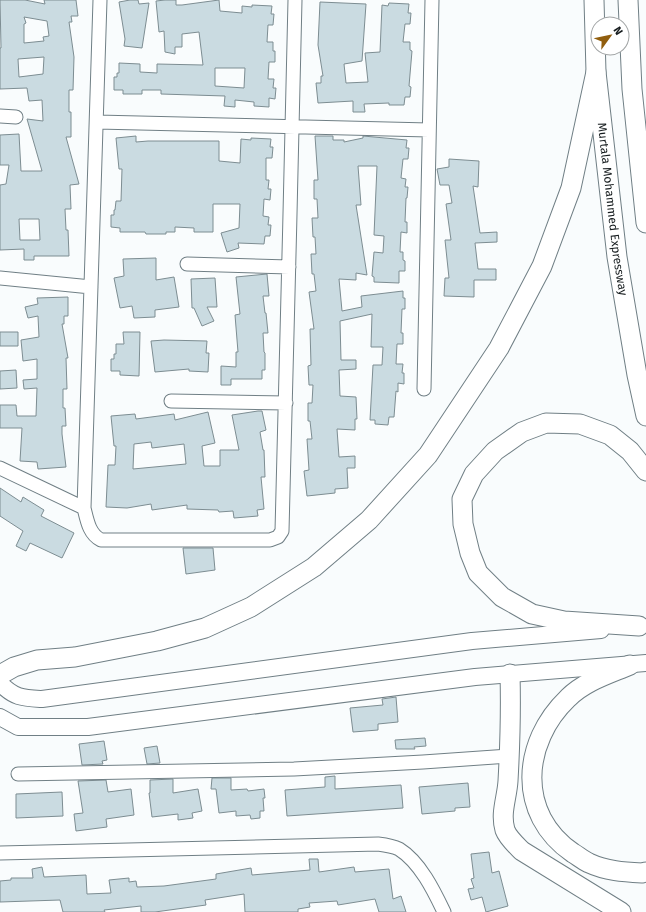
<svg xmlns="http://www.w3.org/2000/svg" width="646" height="912" font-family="'Fira Sans',sans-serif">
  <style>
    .building { fill: #cadbe1; stroke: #7d8d92; fill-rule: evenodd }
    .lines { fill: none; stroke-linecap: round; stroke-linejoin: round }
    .minor-casing { stroke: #707f85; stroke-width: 15 }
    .major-casing { stroke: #707f85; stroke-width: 18 }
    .highway-casing { stroke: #707f85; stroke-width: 21 }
    .minor { stroke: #fff; stroke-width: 13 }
    .major { stroke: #fff; stroke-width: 16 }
    .highway { stroke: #fff; stroke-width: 19 }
    .labels { text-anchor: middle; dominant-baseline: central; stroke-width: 3; stroke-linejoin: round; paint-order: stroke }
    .street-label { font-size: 12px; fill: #151b1d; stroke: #fff }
  </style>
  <rect width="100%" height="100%" fill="#f9fcfd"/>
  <path class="building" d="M 0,0 L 25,0 L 45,4 L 44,0 L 76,0 L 78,16 L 71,16 L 72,22 L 69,22 L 74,57 L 73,90 L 69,90 L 69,112 L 71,112 L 71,137 L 66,137 L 79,184 L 70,185 L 71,209 L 65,209 L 66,230 L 68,230 L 69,256 L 34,256 L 34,260 L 24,260 L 24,249 L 0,250 L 0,185 L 6,184 L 9,165 L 0,165 L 0,135 L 19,134 L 21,171 L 42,171 L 27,119 L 43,121 L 42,100 L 29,101 L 27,88 L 0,89 L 0,48 L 1,48 ZM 24,17 L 47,21 L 49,36 L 43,37 L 44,41 L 24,43 L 24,24 L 26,23 ZM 44,57 L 43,74 L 19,77 L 18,59 ZM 19,219 L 39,219 L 40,240 L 20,240 Z
    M 130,0 L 138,0 L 139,4 L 149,3 L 142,48 L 124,46 L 125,39 L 119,2 Z
    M 165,0 L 176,0 L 176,5 L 182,5 L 219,0 L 220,11 L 242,13 L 242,6 L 252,7 L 252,5 L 272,6 L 271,14 L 274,14 L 273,25 L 268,25 L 267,42 L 273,42 L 273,51 L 275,51 L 275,62 L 269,62 L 268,79 L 274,79 L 273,88 L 276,88 L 275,99 L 269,98 L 269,107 L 254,106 L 254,102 L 235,100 L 235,107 L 224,106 L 225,96 L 161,94 L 161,90 L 142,90 L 142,94 L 123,94 L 123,90 L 114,90 L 114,77 L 117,77 L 117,73 L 119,73 L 119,63 L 140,64 L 140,72 L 157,73 L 157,64 L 203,65 L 199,32 L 182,34 L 182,47 L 175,47 L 175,54 L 165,52 L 164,31 L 159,32 L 156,1 ZM 215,68 L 245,68 L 244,88 L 215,86 Z
    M 320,2 L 366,4 L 362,61 L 344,64 L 346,83 L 368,82 L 365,53 L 380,52 L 382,5 L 388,6 L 389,3 L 409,4 L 408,13 L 411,13 L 410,24 L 405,24 L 403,42 L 410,42 L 410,50 L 412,51 L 409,86 L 411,87 L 410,97 L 405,97 L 404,105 L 389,105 L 389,103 L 364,104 L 365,112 L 353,112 L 353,101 L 318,103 L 316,83 L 321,83 L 321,76 L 323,76 L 318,45 Z
    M 136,136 L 136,142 L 148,141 L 219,141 L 219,161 L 240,163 L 241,139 L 251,140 L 251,138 L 271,139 L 270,147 L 273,147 L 272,158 L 266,158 L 266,180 L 269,180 L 268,189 L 271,189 L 270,200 L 264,199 L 263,216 L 269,217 L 268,225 L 271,225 L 270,236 L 265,236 L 264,244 L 238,243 L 239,248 L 227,252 L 221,233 L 239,228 L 240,204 L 213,204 L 213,232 L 194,232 L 194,228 L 175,227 L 175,232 L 166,232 L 166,234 L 146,234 L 145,232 L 120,232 L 120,228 L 111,227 L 111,215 L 114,215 L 114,210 L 115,210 L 116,201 L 121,201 L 122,169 L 119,169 L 116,138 Z
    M 315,136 L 333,136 L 333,140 L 344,140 L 344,142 L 363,138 L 363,136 L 407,140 L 406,148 L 409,148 L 408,159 L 403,159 L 401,178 L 406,179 L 405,187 L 408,187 L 407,198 L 406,198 L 405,222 L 407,222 L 407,233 L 401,232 L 400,252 L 403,252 L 403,260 L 405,261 L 405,271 L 399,271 L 399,283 L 374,282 L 374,277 L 372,276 L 374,252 L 383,253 L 384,236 L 374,235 L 377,166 L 358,166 L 361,205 L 356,205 L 367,275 L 356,273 L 356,280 L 339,279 L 342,311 L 362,307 L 361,296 L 403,291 L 403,298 L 405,298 L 405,309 L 402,309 L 401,333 L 403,333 L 403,344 L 397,344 L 396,364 L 403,364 L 402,373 L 404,373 L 404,384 L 398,383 L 398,392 L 396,391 L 394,417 L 389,417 L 388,425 L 375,424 L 375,420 L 370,420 L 373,365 L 382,365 L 383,347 L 371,347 L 372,314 L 340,321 L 341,360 L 356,360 L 356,369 L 339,370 L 340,396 L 356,397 L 357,419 L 355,419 L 355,430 L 337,429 L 339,457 L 355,456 L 355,468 L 347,468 L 348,488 L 335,489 L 335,493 L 307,496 L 304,471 L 309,470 L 307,439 L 312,439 L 310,421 L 308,421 L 308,403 L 312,403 L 313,385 L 309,385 L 308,366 L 311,365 L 310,329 L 314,329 L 309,292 L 316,291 L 314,274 L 312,274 L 311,254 L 316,254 L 315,237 L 313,237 L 312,218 L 318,218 L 317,199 L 314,199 L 314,180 L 318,180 Z
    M 449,159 L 479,161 L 478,187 L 473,186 L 480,233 L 497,232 L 497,242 L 475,243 L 478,269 L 496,269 L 496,280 L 474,280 L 474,297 L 444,296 L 445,278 L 449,278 L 445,240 L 451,240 L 446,204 L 452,203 L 449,185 L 440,185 L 437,169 L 449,167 Z
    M 156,258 L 156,280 L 174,277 L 179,307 L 155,310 L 155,317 L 134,318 L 132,306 L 120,308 L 114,278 L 124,276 L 123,259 Z
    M 267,274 L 269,296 L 263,296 L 265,313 L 266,313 L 268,333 L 263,333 L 264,352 L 265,353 L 265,370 L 262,370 L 262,379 L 231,379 L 231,385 L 221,385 L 221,366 L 236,367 L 236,352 L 238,352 L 235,315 L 240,314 L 236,277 Z
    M 215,278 L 217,307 L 207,307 L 214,321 L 202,326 L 194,308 L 192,308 L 191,279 Z
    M 68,297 L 68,316 L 64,316 L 64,324 L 62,324 L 68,358 L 66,358 L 67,389 L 63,389 L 63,408 L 65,408 L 66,426 L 62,426 L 62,434 L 66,467 L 38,469 L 37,462 L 20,461 L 22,428 L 0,428 L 0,405 L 16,405 L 17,416 L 36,416 L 37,388 L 24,389 L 23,380 L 37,379 L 37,359 L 23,361 L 21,340 L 39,337 L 38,316 L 28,318 L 25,307 L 38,304 L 37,298 Z
    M 0,332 L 18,332 L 18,346 L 0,346 Z
    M 123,332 L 140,332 L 139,376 L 120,375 L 120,371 L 111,371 L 111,359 L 114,359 L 114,354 L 116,354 L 116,344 L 124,344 Z
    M 164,340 L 207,341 L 206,353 L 209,353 L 208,372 L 189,371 L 189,369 L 155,372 L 151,341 Z
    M 16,370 L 17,388 L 0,389 L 0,371 Z
    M 258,411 L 262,411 L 266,430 L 260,432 L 263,450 L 264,450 L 265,477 L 261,477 L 264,509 L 257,510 L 258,516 L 234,518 L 233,511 L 219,512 L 218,510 L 187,509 L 187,505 L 152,510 L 151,504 L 127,508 L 106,507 L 108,465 L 115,465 L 116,446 L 114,446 L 111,416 L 135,414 L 136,419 L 174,414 L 175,420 L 208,412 L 215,443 L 202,446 L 204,466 L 220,466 L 220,450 L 239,450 L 232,415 ZM 151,442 L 152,448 L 184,444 L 186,464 L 133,469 L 134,444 Z
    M 0,488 L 21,502 L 23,497 L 44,510 L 41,516 L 74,533 L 62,558 L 30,543 L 26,551 L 16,546 L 23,531 L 0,516 Z
    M 183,548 L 213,548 L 215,570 L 186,574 Z
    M 396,697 L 398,722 L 378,724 L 378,730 L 353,732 L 350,708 L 383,705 L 382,699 Z
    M 425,738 L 426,746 L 414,747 L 415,749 L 396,749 L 395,740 Z
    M 104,741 L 107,760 L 102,761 L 103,764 L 82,765 L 79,744 Z
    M 157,746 L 160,763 L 147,764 L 144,748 Z
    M 335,776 L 335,789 L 401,785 L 403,808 L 287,816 L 285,790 L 325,787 L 325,777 Z
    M 212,778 L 231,778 L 231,790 L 247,789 L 248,791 L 264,789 L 265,798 L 263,798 L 264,811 L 260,811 L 260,818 L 251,819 L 250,815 L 236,816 L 236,811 L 219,813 L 216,789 L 211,789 Z
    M 173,779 L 173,793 L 198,789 L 202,811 L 192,813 L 193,818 L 178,820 L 178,814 L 152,817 L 149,793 L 150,793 L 150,780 Z
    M 106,780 L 108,792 L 131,789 L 134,815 L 106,819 L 107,827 L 76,831 L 74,814 L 83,813 L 78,781 Z
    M 468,783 L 470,807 L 455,808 L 455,811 L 422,814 L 419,787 Z
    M 62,792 L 63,816 L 16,818 L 16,794 Z
    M 489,852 L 492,873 L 499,871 L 508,906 L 486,912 L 482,897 L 471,900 L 468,889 L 474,888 L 471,879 L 474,878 L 471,854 Z
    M 309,859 L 318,859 L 319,872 L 354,867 L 355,872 L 389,869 L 393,899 L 401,896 L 406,912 L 379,912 L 375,899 L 338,905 L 337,901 L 309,903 L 310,907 L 298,909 L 298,912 L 245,912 L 244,894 L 205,900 L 206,905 L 155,912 L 141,912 L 141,906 L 104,910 L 105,912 L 63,912 L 60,900 L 0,902 L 0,881 L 11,880 L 11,878 L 33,878 L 32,869 L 42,867 L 44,877 L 86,875 L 87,894 L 111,893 L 109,880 L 129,878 L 129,882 L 136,881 L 137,887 L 164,886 L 216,879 L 216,874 L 251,868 L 252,875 L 310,870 Z"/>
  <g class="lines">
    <defs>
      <path id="minor" d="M 100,0 C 96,169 88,338 84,508 C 87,520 89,534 101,540 L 270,540 L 278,537 L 282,531 C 288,354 290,177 295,0
        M 0,116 L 16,117
        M 97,122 L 429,130
        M 187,264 L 289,267
        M 0,278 L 91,287
        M 424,389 L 432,0
        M 171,401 L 286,403
        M 0,468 L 84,508
        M 18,774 L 294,769 L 423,762 L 509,756
        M 0,853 L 378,844 C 386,845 393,846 399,849 C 420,862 434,891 444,912"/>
      <path id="major" d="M 0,683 C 14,698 23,698 42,699 L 472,641 L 601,630
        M 0,717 L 18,727 L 88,727 L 475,677 L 646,663"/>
      <g id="highway">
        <path id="s1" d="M 594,0 L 596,72 L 617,257 L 637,375 L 646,416"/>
        <path d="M 628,0 L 632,89 L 646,223"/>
        <path d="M 639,626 L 564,621 L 532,614 L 502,597 L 478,573 L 470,553 L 463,524 L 462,499 L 474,474 L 495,451 L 522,432 L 546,423 L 580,424 L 610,435 L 630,451 L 646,471"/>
        <path d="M 630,665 C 609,674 585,681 568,698 C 522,742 516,814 573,853 C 578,856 583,860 589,863 C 606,871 624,872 642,873 L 646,872"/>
        <path d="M 510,674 C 511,710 510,745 508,781 C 507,798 500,813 505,830 C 508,838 516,845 522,851 L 621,912"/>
        <path d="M 0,675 L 14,667 L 37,660 L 75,657 L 157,641 L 205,628 L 251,607 L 314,567 L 369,520 L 428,455 L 499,348 L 542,266 L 571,188 L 596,72"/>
      </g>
    </defs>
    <use href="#minor" class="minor-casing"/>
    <use href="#major" class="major-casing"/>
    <use href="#highway" class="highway-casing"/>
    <use href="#minor" class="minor"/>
    <use href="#major" class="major"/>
    <use href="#highway" class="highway"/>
  </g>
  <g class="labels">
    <g class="street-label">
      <text stroke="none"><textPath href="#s1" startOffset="210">Murtala Mohammed Expressway</textPath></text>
    </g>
  </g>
  <g transform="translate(610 36) rotate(57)"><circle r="19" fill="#ffffff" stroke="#a1a4a5"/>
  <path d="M0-3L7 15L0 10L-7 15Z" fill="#915e0e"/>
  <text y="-6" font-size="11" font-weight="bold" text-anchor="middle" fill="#151b1d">N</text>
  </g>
</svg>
